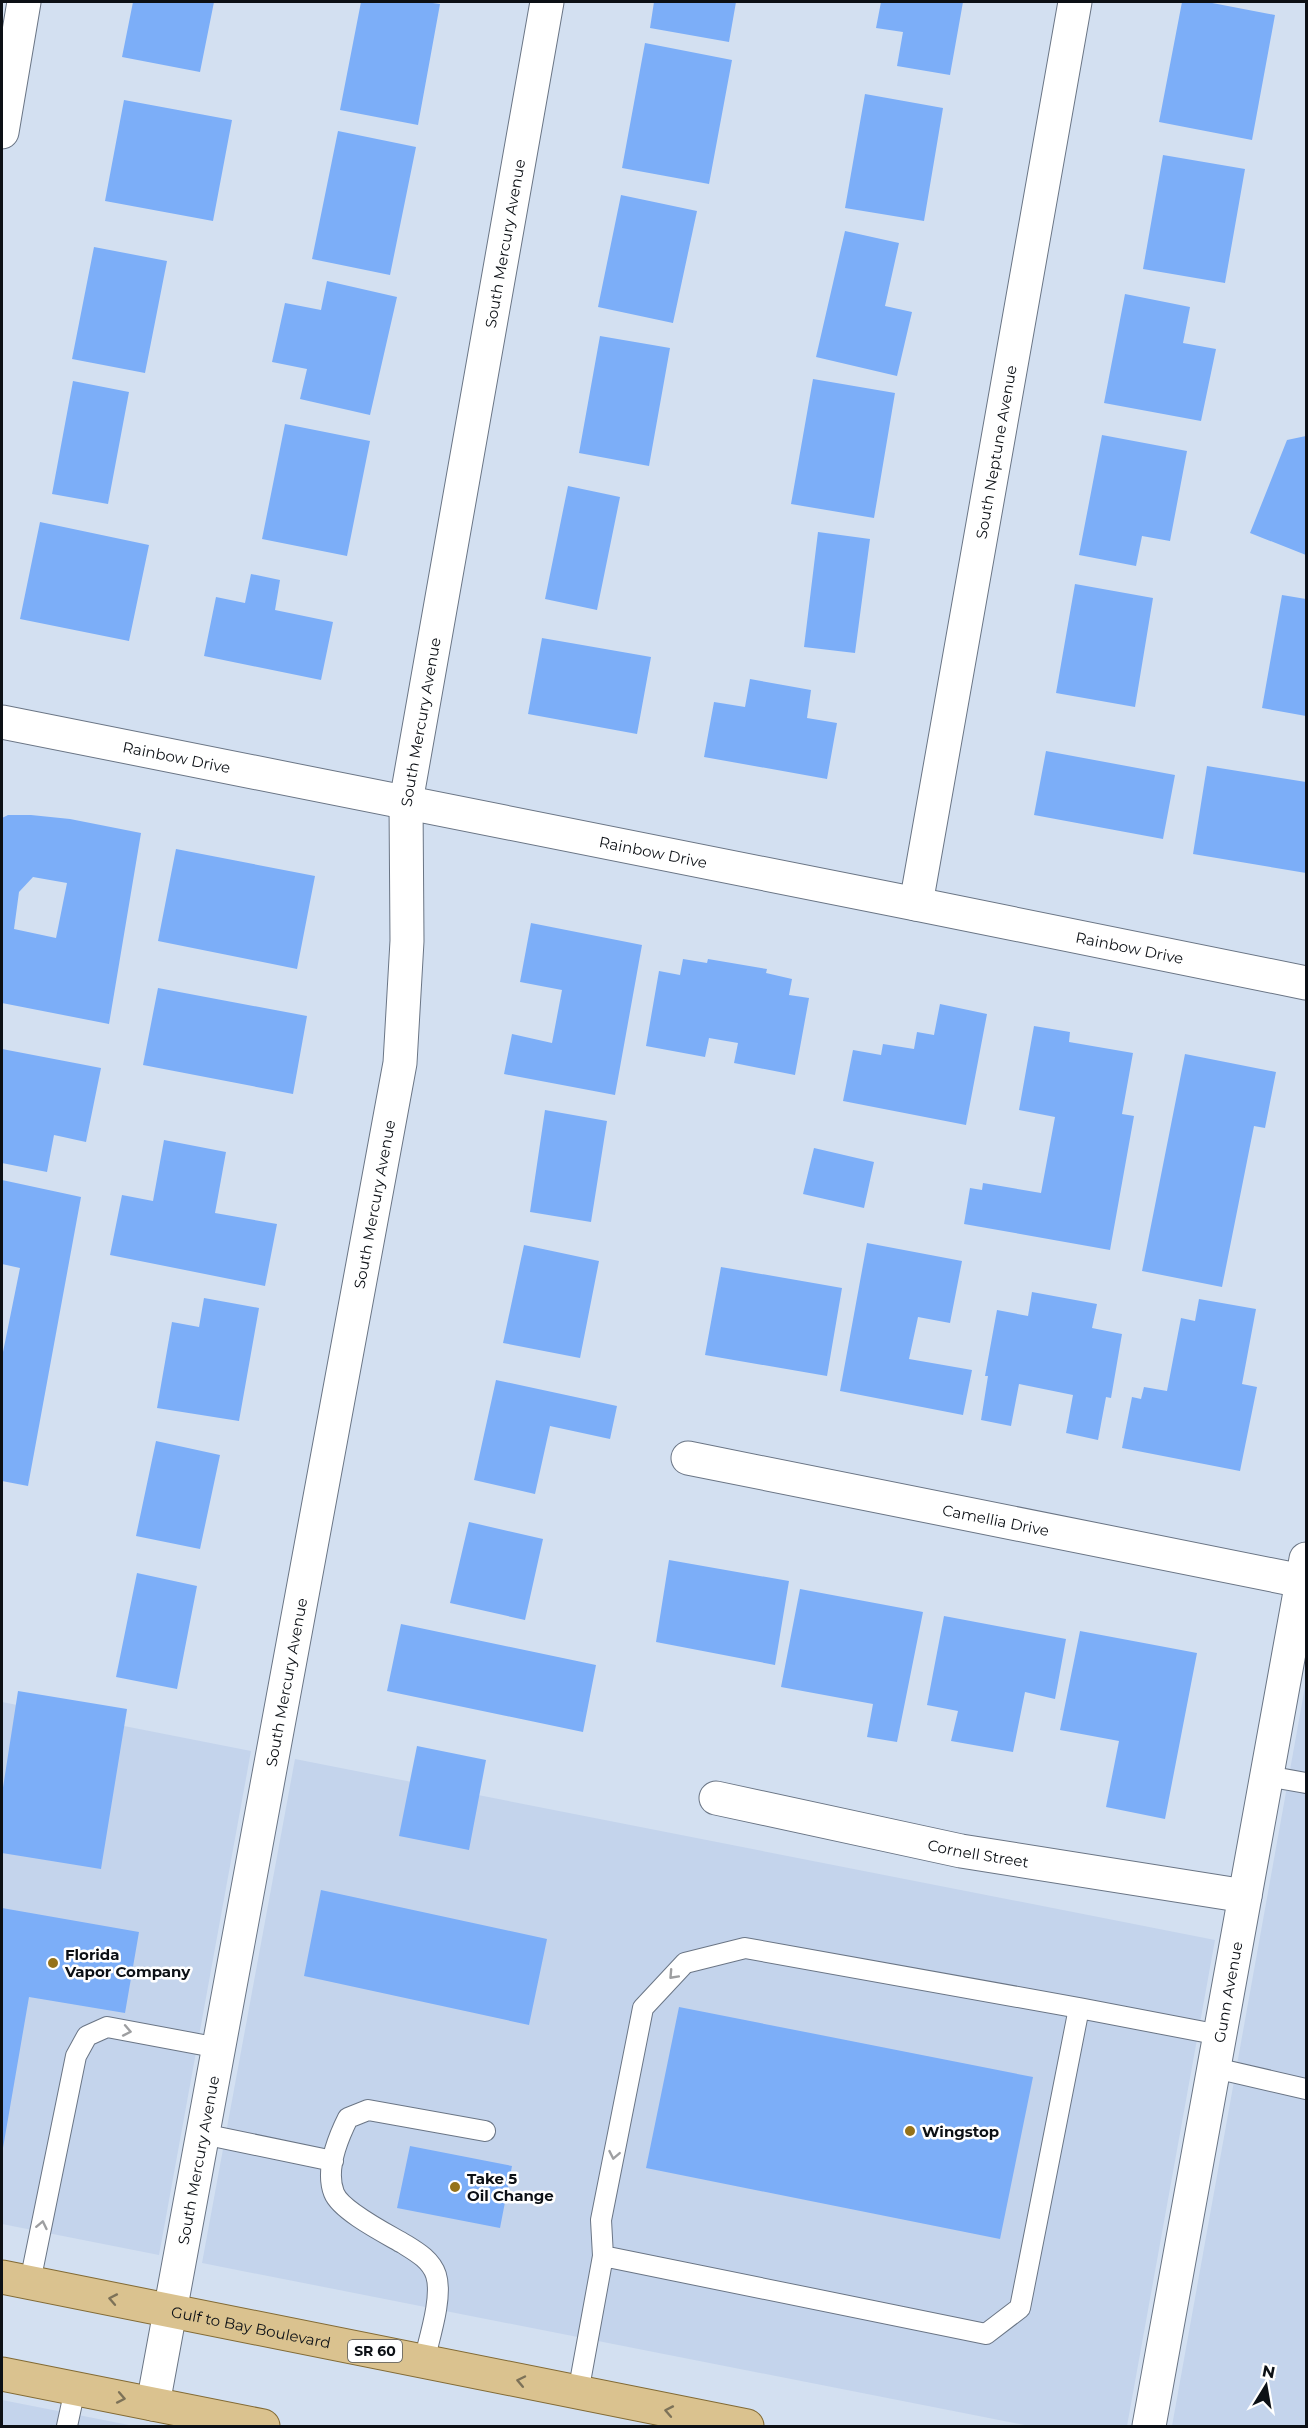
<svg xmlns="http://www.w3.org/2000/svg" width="1308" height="2428" font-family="Montserrat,sans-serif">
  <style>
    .built { fill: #c4d4ec }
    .building { fill: #7caef8; fill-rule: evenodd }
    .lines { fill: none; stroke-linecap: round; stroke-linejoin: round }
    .service-casing { stroke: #6a7585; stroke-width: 22 }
    .minor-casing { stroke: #6a7585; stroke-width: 35 }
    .primary-casing { stroke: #826a34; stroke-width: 35 }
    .service { stroke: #fff; stroke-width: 20 }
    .minor { stroke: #fff; stroke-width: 33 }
    .primary { stroke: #dac28f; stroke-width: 33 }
    .oneway { stroke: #9e9fa1 }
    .oneway2 { stroke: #7d7258 }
    .poi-dot { fill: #95721a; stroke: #fff; stroke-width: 2 }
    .labels { text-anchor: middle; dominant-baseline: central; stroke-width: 5; stroke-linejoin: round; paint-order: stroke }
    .shield { fill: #fff; stroke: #55585b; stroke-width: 1.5 }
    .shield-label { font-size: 14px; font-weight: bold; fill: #0c1015 }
    .street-label { font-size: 15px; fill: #0c1015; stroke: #fff }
    .poi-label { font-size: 15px; font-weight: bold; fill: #0c1015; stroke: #fff; text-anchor: start }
  </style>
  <rect width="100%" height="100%" fill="#d3e0f1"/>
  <path class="built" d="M 1306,1681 L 1306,2426 L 1172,2426 Z
    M 2,1702 L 251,1751 L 159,2255 L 2,2224 Z
    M 295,1759 L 1215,1940 L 1127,2426 L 1030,2426 L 202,2263 Z
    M 2,2400 L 134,2426 L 2,2426 Z"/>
  <path class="building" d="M 133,2 L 214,2 L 200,72 L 122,57 Z
    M 361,2 L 425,2 L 440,4 L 418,125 L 340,110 Z
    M 654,2 L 736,2 L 729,42 L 650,28 Z
    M 881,2 L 963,2 L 950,75 L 897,66 L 903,32 L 876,28 Z
    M 1182,2 L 1207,2 L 1275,15 L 1252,140 L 1159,122 Z
    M 645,43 L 732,60 L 709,184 L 622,168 Z
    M 865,94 L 943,108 L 924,221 L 845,208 Z
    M 124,100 L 232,120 L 213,221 L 105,201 Z
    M 338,131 L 416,147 L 390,275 L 312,259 Z
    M 1163,155 L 1245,169 L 1225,283 L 1143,269 Z
    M 621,195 L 697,211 L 673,323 L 598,307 Z
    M 845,231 L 899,243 L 885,306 L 912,312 L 897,376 L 816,357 Z
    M 94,247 L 167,261 L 145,373 L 72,359 Z
    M 327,281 L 397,297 L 370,415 L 300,399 L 307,369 L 272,362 L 285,303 L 321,310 Z
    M 1125,294 L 1190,307 L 1183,343 L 1216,349 L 1201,421 L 1104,403 Z
    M 600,336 L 670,348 L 649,466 L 579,453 Z
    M 813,379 L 895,393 L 874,518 L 791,504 Z
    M 73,381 L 129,392 L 108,504 L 52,494 Z
    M 285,424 L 370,441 L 347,556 L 262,539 Z
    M 1102,435 L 1187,451 L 1170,541 L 1142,536 L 1136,566 L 1079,555 Z
    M 1306,436 L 1306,555 L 1250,533 L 1287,440 Z
    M 568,486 L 620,497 L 597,610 L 545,599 Z
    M 40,522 L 149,545 L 129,641 L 20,619 Z
    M 818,532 L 870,539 L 855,653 L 804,647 Z
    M 251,574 L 280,580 L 275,610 L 333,622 L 321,680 L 204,656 L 216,597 L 245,603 Z
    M 1075,584 L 1153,598 L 1135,707 L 1056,693 Z
    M 1282,595 L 1306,599 L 1306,716 L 1262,708 Z
    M 542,638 L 651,657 L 637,734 L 528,714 Z
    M 750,679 L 811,690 L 807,718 L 837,723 L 827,779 L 704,757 L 714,702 L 745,707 Z
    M 1046,751 L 1175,775 L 1163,839 L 1034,815 Z
    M 1207,766 L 1306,782 L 1306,873 L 1193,854 Z
    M 8,815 L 31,815 L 70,819 L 141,833 L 109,1024 L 2,1003 L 2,818 ZM 33,877 L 67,883 L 56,938 L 14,929 L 19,892 Z
    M 176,849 L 315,876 L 297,969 L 158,941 Z
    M 531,923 L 642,945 L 615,1095 L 504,1074 L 512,1034 L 552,1043 L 562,990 L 520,982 Z
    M 683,959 L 707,963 L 708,959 L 767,969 L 766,973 L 792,979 L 789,995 L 809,998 L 795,1075 L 734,1063 L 738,1043 L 709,1038 L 705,1057 L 646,1046 L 659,971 L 680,975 Z
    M 158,988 L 307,1016 L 293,1094 L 143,1065 Z
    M 940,1004 L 987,1014 L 966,1125 L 843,1101 L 853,1050 L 881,1055 L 883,1044 L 914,1049 L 917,1032 L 934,1035 Z
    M 1034,1026 L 1070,1032 L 1069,1042 L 1133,1053 L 1122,1114 L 1134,1116 L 1110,1250 L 964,1224 L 970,1188 L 982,1190 L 983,1183 L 1041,1193 L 1055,1117 L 1019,1110 Z
    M 2,1049 L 101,1068 L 86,1142 L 54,1135 L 47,1172 L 2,1163 Z
    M 1185,1054 L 1276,1072 L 1265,1128 L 1254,1126 L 1222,1287 L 1142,1271 Z
    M 545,1110 L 607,1121 L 591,1222 L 530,1212 Z
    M 164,1140 L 226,1152 L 215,1213 L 277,1224 L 265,1286 L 110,1255 L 122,1195 L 153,1201 Z
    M 814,1148 L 874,1162 L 864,1208 L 803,1194 Z
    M 2,1180 L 81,1197 L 28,1486 L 2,1481 L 2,1357 L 20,1268 L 2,1264 Z
    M 867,1243 L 962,1261 L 950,1323 L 918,1317 L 909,1359 L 972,1370 L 963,1415 L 840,1391 Z
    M 524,1245 L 599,1261 L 580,1358 L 503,1343 Z
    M 721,1267 L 842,1288 L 827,1376 L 705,1355 Z
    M 1032,1292 L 1097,1304 L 1092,1328 L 1122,1334 L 1111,1398 L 1106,1397 L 1098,1440 L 1066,1433 L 1073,1395 L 1019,1384 L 1011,1426 L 981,1420 L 988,1376 L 985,1376 L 997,1310 L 1028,1316 Z
    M 204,1298 L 259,1308 L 239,1421 L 157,1408 L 172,1322 L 199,1327 Z
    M 1199,1299 L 1256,1309 L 1242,1384 L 1257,1387 L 1240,1471 L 1122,1448 L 1132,1397 L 1141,1399 L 1144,1387 L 1167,1391 L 1181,1318 L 1195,1321 Z
    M 496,1380 L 617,1406 L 610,1439 L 550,1426 L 535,1494 L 474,1480 Z
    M 156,1441 L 220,1455 L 200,1549 L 136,1536 Z
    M 469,1522 L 543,1539 L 525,1620 L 450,1603 Z
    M 669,1560 L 789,1581 L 775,1665 L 656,1642 Z
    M 137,1573 L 197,1586 L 177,1689 L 116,1677 Z
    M 800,1589 L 923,1612 L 897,1742 L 867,1737 L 873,1704 L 781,1687 Z
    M 944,1616 L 1066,1639 L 1055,1699 L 1025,1692 L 1013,1752 L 951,1741 L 958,1711 L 927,1705 Z
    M 401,1624 L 596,1665 L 583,1732 L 387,1691 Z
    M 1080,1631 L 1197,1653 L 1165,1819 L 1106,1807 L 1119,1741 L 1060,1730 Z
    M 18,1691 L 127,1709 L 101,1869 L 2,1853 L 2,1794 Z
    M 417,1746 L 486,1760 L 469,1850 L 399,1836 Z
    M 321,1890 L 547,1939 L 529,2025 L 304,1976 Z
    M 2,1908 L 139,1932 L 125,2013 L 29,1997 L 3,2148 Z
    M 679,2007 L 1033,2077 L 1000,2239 L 646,2168 Z
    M 410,2146 L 512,2166 L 500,2228 L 397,2208 Z"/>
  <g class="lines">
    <defs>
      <path id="service" d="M 1267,1776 L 1306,1783
        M 1215,2068 L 1306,2089
        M 203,2134 L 333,2161
        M 603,2256 L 601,2220 L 643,2008 L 685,1963 L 745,1948 L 1079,2008
        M 30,2282 L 76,2056 L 87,2036 L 107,2027 L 219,2048
        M 424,2361 C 429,2339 443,2297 436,2275 C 431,2260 417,2252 404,2244 C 387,2234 341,2211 334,2193 C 325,2170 338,2138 348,2118 L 368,2110 L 485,2131
        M 578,2393 L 603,2256 L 986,2334 L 1020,2308 L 1079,2008 L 1220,2035
        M 67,2426 L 75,2389"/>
      <g id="minor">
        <path d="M 2,132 L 24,2"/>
        <path id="s1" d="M 2,722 L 916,904 L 1306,983"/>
        <path id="s2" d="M 916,904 L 1075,2"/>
        <path id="s3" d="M 688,1458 L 1302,1581"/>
        <path id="s4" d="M 716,1798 L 961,1851 L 1245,1896"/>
        <path id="s5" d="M 153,2404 L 400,1063 L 407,941 L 406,802 L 547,2"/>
        <path id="s6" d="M 1149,2426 L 1306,1559"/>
      </g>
      <g id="primary">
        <path id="s7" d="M 2,2277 L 747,2426"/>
        <path d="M 2,2374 L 263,2426"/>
      </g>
    </defs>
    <use href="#service" class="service-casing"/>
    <use href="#minor" class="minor-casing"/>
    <use href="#primary" class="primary-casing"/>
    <use href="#service" class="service"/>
    <use href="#minor" class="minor"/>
    <use href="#primary" class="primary"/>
  </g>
  <defs><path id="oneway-chevron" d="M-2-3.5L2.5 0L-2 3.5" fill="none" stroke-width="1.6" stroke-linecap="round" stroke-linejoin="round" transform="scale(1.5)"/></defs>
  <g class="oneway">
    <use href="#oneway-chevron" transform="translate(673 1975) rotate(133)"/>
    <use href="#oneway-chevron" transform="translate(127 2031) rotate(11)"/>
    <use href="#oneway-chevron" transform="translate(614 2155) rotate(101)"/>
    <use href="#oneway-chevron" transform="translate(42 2225) rotate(-78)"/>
  </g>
  <g class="oneway2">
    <use href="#oneway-chevron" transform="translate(113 2299) rotate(-169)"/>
    <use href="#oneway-chevron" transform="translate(521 2381) rotate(-168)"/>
    <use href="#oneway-chevron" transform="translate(121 2398) rotate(11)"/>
    <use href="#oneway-chevron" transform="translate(669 2411) rotate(-169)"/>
  </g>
  <g class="poi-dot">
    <circle cx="53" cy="1963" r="6"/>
    <circle cx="910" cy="2131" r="6"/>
    <circle cx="455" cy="2187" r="6"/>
  </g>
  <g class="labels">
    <rect class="shield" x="348" y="2340" width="54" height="22" rx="4.5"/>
    <g class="shield-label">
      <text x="375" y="2351">SR 60</text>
    </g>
    <g class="street-label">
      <text stroke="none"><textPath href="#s5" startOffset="2192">South Mercury Avenue</textPath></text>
      <text stroke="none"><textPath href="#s2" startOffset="459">South Neptune Avenue</textPath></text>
      <text stroke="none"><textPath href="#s5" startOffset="1706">South Mercury Avenue</textPath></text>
      <text stroke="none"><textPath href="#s1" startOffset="178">Rainbow Drive</textPath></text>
      <text stroke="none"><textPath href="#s1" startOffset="664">Rainbow Drive</textPath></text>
      <text stroke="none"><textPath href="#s1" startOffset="1150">Rainbow Drive</textPath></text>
      <text stroke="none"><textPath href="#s5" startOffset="1220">South Mercury Avenue</textPath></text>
      <text stroke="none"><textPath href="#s3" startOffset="314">Camellia Drive</textPath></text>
      <text stroke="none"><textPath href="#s5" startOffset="734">South Mercury Avenue</textPath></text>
      <text stroke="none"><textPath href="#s4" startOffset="268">Cornell Street</textPath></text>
      <text stroke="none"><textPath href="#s6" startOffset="441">Gunn Avenue</textPath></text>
      <text stroke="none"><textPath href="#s5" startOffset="248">South Mercury Avenue</textPath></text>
      <text stroke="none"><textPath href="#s7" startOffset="254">Gulf to Bay Boulevard</textPath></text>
    </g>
    <g class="poi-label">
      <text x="65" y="1954">Florida<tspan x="65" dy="17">Vapor Company</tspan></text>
      <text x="922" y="2131">Wingstop</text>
      <text x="467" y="2178">Take 5<tspan x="467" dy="17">Oil Change</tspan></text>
    </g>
  </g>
  <rect width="1308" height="2428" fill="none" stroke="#0c1015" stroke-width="6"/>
  <g transform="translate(1266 2386) rotate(11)" stroke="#ffffff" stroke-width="4.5" paint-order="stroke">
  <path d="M0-4.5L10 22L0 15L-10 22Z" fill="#0c1015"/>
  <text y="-9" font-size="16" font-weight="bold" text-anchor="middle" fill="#0c1015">N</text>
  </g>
</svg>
